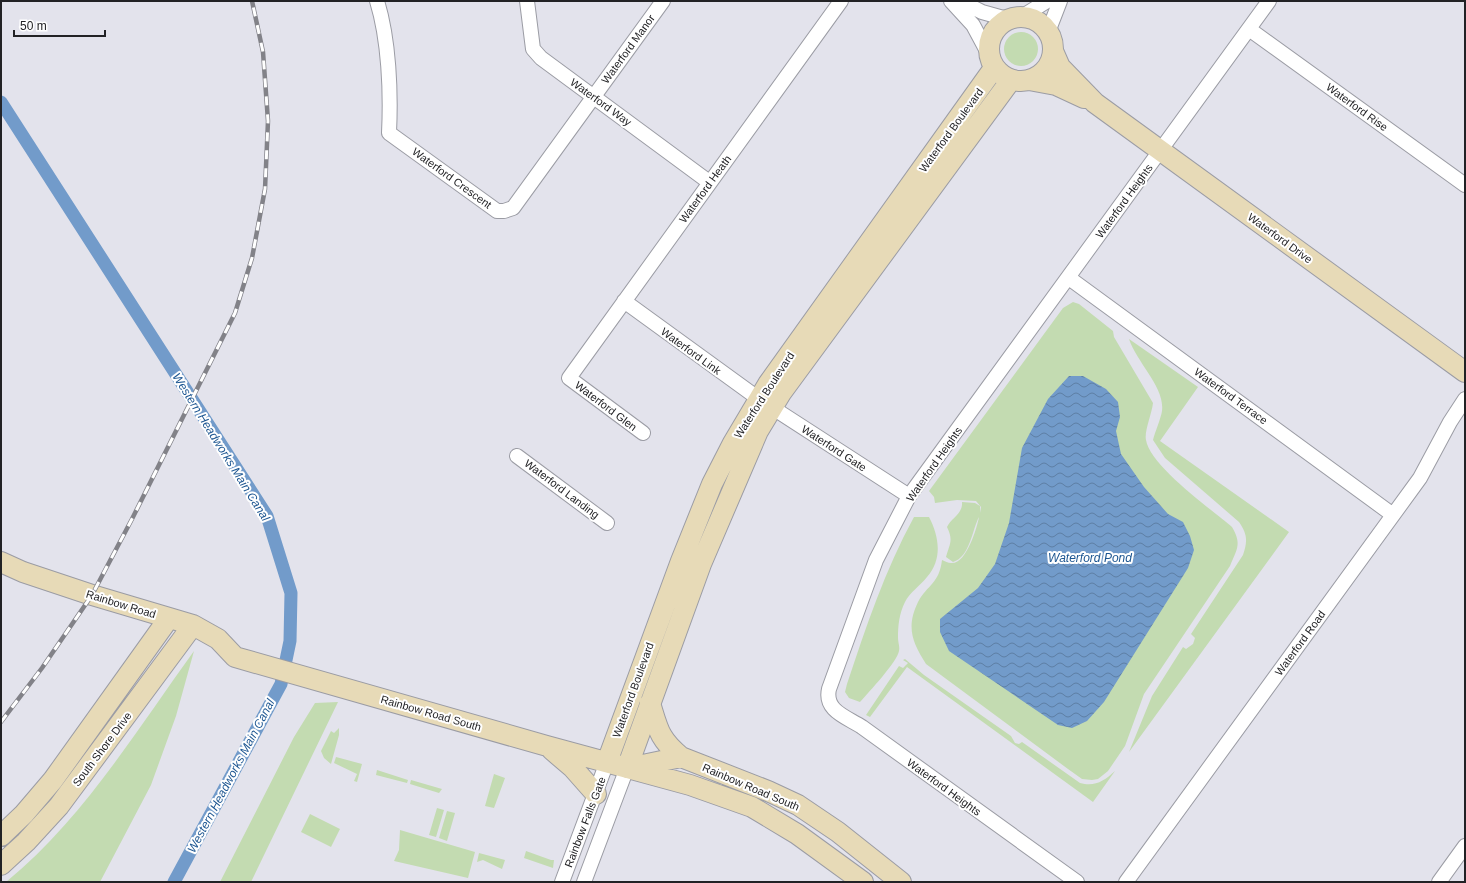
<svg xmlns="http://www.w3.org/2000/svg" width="1466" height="883" font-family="Helvetica,sans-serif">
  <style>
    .green { fill: #c3dbb1 }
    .water { fill: url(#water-waves) }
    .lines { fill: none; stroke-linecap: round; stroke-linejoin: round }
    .canal { stroke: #729bca; stroke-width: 13 }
    .street-casing { stroke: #9b9ca4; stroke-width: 16 }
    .secondary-casing { stroke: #9b9ca4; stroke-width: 22 }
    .street { stroke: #fff; stroke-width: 14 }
    .secondary { stroke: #e7dab7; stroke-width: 20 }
    .rail-casing { stroke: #828288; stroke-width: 4.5 }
    .rail { stroke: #fff; stroke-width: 3; stroke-dasharray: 9; stroke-linecap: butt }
    .labels { text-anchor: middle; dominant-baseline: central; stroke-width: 4; stroke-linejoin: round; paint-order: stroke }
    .street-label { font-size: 11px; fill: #222225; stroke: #fff }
    .water-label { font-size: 12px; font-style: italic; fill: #1d5691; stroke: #fff }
  </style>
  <defs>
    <pattern id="water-waves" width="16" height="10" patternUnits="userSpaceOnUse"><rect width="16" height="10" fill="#729bca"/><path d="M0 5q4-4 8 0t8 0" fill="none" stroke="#5d7ea4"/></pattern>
  </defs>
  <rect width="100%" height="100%" fill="#e3e3ec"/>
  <path class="green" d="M1004 49a17 17 0 1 1 34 0a17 17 0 1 1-34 0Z
    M 1073,302 L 1079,304 L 1113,331 L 1114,337 L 1153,403 C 1152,413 1144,432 1146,440 C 1150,466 1211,509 1232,527 C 1242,544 1237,549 1230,566 L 1144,694 L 1125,746 L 1108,771 L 1098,779 L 1092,780 L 1082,779 L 1068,769 L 926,664 C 912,642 906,627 918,602 C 928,584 939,584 942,560 C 945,561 948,563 951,563 C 966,565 977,528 979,517 C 972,530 970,557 953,562 L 946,557 C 949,545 954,541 947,527 C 951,518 963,514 962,502 L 975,503 L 980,506 L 980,513 L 981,507 L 976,501 L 957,500 L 935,503 L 934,497 L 929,491 L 1063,308 Z
    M 1129,339 L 1198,387 L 1160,441 L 1289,532 L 1129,752 L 1152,696 L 1183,647 L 1186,649 L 1193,644 L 1195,638 L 1191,634 L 1243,555 C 1248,540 1247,534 1239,522 L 1165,458 L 1153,440 C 1155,432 1161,418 1162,411 C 1165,387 1137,363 1129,339 Z
    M 914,517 L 929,517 C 939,536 943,559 927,577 C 921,585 909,593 905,602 C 899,614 898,626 898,638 C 898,642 900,647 899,651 C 897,662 869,692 860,702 L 849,698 L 845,692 L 847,684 C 866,627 885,570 914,517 Z
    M 194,651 L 176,716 L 151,785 L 100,882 L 6,882 C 83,819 136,731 194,651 Z
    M 905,659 L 924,675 L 1011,736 L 1015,743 L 1019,744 L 1022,742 L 1080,783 C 1095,787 1104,781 1115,771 L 1093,802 L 907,667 L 870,717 L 866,715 L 899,666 L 903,668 L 908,663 L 903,660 Z
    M 338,702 L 251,882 L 220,882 L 294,737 L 315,703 Z
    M 339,728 L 339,735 L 331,764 L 324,758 L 321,751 L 331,731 L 334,733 Z
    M 336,757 L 362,764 L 357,782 L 354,781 L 357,774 L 334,763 Z
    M 377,770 L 408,780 L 407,783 L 376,775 Z
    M 494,774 L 505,778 L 494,808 L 485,806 Z
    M 411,780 L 442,789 L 439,793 L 410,784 Z
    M 437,808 L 444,810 L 436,837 L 429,835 Z
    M 447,811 L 455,813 L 447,841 L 439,838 Z
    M 310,814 L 340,829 L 331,847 L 301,832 Z
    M 400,830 L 475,852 L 468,878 L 394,861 L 399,850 Z
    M 526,851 L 551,860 L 554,860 L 553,868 L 524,858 Z
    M 479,853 L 505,860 L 502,869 L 483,860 L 477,862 Z"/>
  <path class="water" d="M 1069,376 L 1083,376 L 1106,389 L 1118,402 L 1120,417 L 1116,431 L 1121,454 L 1144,487 L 1168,514 L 1183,522 L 1190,536 L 1194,550 L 1188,568 L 1104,702 L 1087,721 L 1072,728 L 1058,725 L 949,651 L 940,632 L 940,619 L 978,588 L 995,564 L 1009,523 L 1022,448 L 1048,399 Z"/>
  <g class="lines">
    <path class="canal" d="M 1,102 L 267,516 L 291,593 L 290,641 L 281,684 L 174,882"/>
    <defs>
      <path id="street" d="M 377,1 C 389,40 391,92 389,133 L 497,211 L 504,211 L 513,208 L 663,1
        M 527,1 L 533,49 L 541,58 L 709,182
        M 951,1 L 973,25 L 988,53
        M 960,1 L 982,12 L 1007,19
        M 1023,16 L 1047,1
        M 1249,29 L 1465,185
        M 1048,32 L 1060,1
        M 1069,278 L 1393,515
        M 624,301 L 759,399 L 909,496
        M 643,433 L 569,378 L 841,1
        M 517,456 L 607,523
        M 562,882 L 607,762
        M 584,882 L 627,768
        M 1077,882 L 862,727 C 847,717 824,711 829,689 L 876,560 L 909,496 L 1269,1
        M 1126,882 L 1420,478 L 1450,422 L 1465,399
        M 1439,882 L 1465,846"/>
      <path id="secondary" d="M989 49a32 32 0 1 1 64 0a32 32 0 1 1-64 0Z
        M 1053,51 L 1060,67 L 1095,103 L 1465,372
        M 1029,80 L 1056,85 L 1084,98
        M 1,562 L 23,572 L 92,595 L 193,625 L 218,639 L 235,657 L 547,746 L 690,785 L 752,807 L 797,834 L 863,882
        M 650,703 C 658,729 659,739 681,757
        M 552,750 L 573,768 L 596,794
        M 607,762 L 681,561 L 712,484 L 733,443 L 768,384 L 994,68
        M 633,767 L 681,757 L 768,791 L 798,805 L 838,832 L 901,882
        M 627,768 L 701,564 L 758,431 L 781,393 L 1011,80
        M 1,836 L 24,814 L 53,780 L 169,618
        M 1,865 L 26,842 L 59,806 L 193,625"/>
    </defs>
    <use href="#street" class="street-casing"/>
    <use href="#secondary" class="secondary-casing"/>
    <use href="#street" class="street"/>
    <use href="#secondary" class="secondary"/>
    <defs>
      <path id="rail" d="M 1,722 L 42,668 L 92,595 L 132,519 L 235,313 L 252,258 L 265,189 L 268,121 L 263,52 L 252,1"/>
    </defs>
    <use href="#rail" class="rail-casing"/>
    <use href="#rail" class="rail"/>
  </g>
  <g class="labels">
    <g class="street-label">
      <text transform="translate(628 49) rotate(-54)">Waterford Manor</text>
      <text transform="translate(601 102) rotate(36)">Waterford Way</text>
      <text transform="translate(1357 107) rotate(36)">Waterford Rise</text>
      <text transform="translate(951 130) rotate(-54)">Waterford Boulevard</text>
      <text transform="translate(452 178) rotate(36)">Waterford Crescent</text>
      <text transform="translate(705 189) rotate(-54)">Waterford Heath</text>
      <text transform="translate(1124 201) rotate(-54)">Waterford Heights</text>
      <text transform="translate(1280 238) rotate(36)">Waterford Drive</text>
      <text transform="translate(691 351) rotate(36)">Waterford Link</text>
      <text transform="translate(764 395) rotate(-57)">Waterford Boulevard</text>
      <text transform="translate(1231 396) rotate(36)">Waterford Terrace</text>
      <text transform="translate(606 406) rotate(37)">Waterford Glen</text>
      <text transform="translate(834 448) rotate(33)">Waterford Gate</text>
      <text transform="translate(934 464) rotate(-55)">Waterford Heights</text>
      <text transform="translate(562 489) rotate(37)">Waterford Landing</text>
      <text transform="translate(121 604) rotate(17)">Rainbow Road</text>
      <text transform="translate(1300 643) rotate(-54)">Waterford Road</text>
      <text transform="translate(633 690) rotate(-70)">Waterford Boulevard</text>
      <text transform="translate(431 713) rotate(16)">Rainbow Road South</text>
      <text transform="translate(102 749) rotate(-53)">South Shore Drive</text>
      <text transform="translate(751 787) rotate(23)">Rainbow Road South</text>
      <text transform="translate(944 787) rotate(36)">Waterford Heights</text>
      <text transform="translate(585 822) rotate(-69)">Rainbow Falls Gate</text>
    </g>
    <g class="water-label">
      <text transform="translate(221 447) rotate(58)">Western Headworks Main Canal</text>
      <text x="1090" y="558">Waterford Pond</text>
      <text transform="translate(231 776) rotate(-62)">Western Headworks Main Canal</text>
    </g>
  </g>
  <rect width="1466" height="883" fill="none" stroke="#222225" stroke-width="4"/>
  <path d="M14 30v6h91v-6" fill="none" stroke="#222225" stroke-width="2"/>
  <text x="20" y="30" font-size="12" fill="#222225" stroke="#ffffff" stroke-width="3" paint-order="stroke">50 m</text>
</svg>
